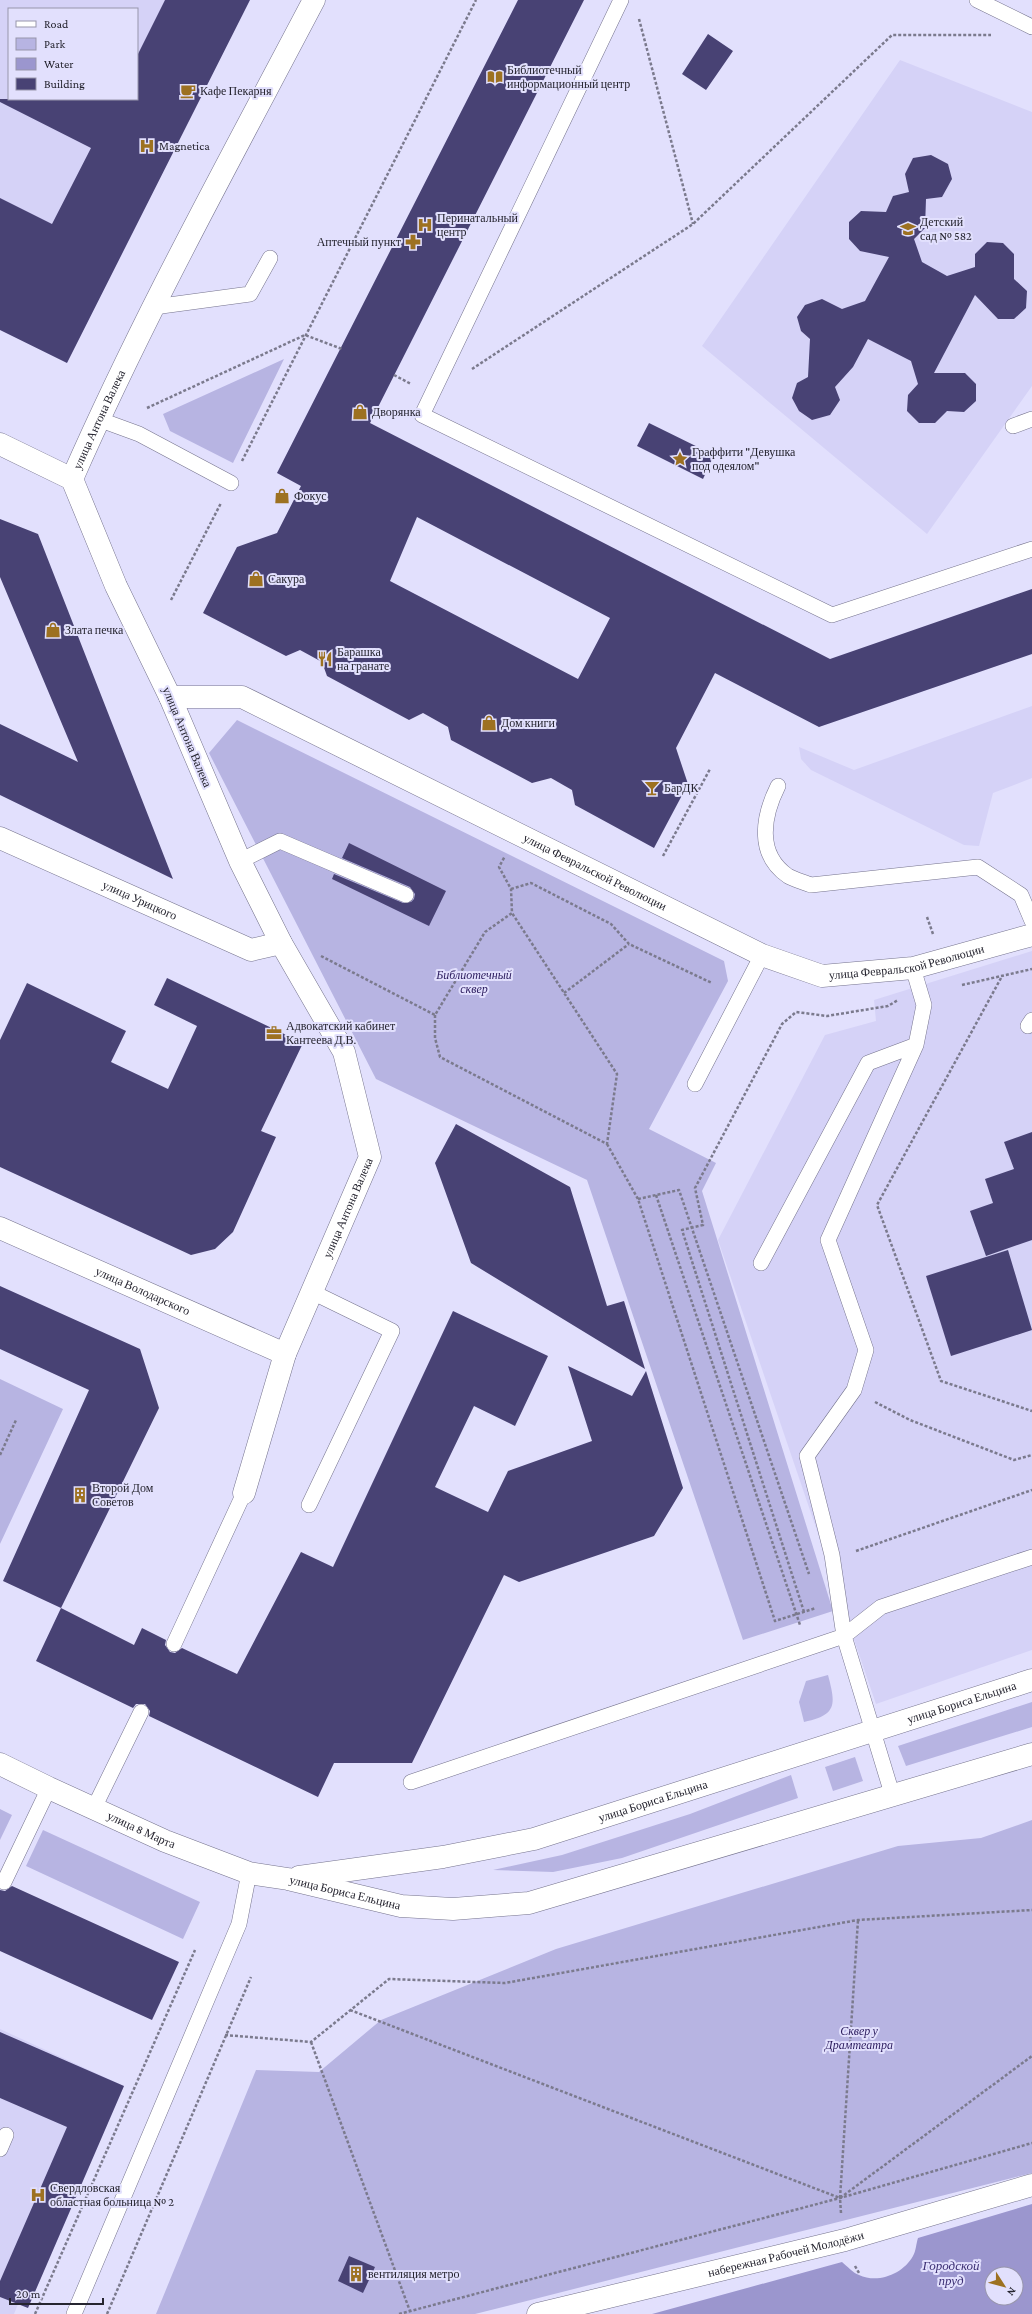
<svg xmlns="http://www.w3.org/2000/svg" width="1032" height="2314" font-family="'Crimson Pro',serif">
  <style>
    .built { fill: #d5d2f7; fill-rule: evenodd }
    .green { fill: #b7b4e2 }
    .water { fill: #9b96ce; fill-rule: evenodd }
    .building { fill: #484274; fill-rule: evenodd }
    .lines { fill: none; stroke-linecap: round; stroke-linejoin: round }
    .service-casing { stroke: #75738d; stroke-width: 16 }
    .pedestrian-casing { stroke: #75738d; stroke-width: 23 }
    .minor-casing { stroke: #75738d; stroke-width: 23 }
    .tertiary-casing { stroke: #75738d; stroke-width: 23 }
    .path { stroke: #7b7a8d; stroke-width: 2.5; stroke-dasharray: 3 2; stroke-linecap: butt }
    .service { stroke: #fff; stroke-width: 15 }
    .pedestrian { stroke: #fff; stroke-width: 22 }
    .minor { stroke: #fff; stroke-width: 22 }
    .tertiary { stroke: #fff; stroke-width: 22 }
    .labels { text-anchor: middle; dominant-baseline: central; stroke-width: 4; stroke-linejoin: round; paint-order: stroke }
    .poi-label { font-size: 12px; fill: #262530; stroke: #e2e0fd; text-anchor: start }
    .street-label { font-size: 12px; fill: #262530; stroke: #e2e0fd }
    .park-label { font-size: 12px; font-style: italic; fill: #2b1b5d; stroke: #e2e0fd }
    .water-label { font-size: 13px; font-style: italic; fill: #3c2f73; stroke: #e2e0fd }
  </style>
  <rect width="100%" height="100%" fill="#e2e0fd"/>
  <path class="built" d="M 0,0 L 231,0 L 0,316 ZM 9,9 L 137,9 L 137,99 L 9,99 Z
    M 900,60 L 1032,112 L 1032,386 L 927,534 L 702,346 Z
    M 1032,706 L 1032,778 L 993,793 L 979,846 L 964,845 L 811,770 L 801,759 L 799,747 L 854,770 Z
    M 1032,951 L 1032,1650 L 876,1704 L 718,1240 L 825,1035 L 876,1021 L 874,1000 Z
    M 0,2029 L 124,2086 L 28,2308 L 18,2304 L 14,2314 L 0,2314 Z"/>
  <path class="green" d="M 284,359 L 233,463 L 170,431 L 163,414 Z
    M 237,720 L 724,961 L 728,981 L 649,1129 L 716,1163 L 702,1191 L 833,1611 L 743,1640 L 587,1180 L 376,1079 L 209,753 Z
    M 0,1379 L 63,1409 L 0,1544 Z
    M 828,1675 C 836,1705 837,1715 804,1722 L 799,1702 L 806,1681 Z
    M 1032,1702 L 1032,1727 L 906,1766 L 898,1746 Z
    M 855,1757 L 863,1781 L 833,1791 L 825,1767 Z
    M 791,1775 L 798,1798 L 622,1858 L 553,1872 L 493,1870 L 562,1855 L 690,1814 Z
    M 0,1809 L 12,1815 L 0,1840 Z
    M 1032,1820 L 1032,2173 L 475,2314 L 156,2314 L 256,2070 L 319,2072 L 381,2020 L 556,1949 L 898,1846 L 981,1838 Z
    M 43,1830 L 200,1902 L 183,1939 L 26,1866 Z"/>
  <path class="water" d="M 1032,2204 L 1032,2314 L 652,2314 L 842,2262 C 847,2266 853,2273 859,2275 C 878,2284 903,2274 913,2256 C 916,2251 916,2244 918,2238 ZM 992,2274 L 1016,2274 L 1016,2298 L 992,2298 Z"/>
  <path class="building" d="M 165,0 L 250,0 L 67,363 L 0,330 L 0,198 L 52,224 L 91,148 L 0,102 L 0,99 L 137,99 L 137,56 Z
    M 518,0 L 584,0 L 370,423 L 830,659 L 1032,589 L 1032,654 L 819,727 L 715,673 L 676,748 L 688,784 L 654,848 L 575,805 L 572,790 L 551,778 L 532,783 L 451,740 L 448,727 L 423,713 L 409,720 L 327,676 L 322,662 L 300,650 L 286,656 L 203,613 L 237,547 L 277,533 L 301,486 L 277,473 ZM 417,517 L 610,618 L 578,679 L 390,581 Z
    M 708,34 L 733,51 L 706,90 L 682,74 Z
    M 931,155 L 948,164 L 952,179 L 942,197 L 926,199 L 925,228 L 914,239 L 922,262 L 947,276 L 975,267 L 975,254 L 987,242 L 1003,243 L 1014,254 L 1014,279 L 1027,291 L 1026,308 L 1014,319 L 998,319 L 975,295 L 934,373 L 965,373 L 976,384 L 976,401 L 964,412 L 947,411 L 935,423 L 919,423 L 907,411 L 908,395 L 918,384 L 911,361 L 868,339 L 853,367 L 835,387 L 840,400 L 830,415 L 812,420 L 799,411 L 792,398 L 797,383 L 808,377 L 810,339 L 801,331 L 797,317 L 805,305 L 822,299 L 842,309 L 865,301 L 889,257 L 860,251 L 849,239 L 849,222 L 861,211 L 886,212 L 893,196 L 909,192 L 905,174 L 913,158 Z
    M 649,423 L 714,455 L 703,479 L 637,446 Z
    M 0,519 L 38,534 L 173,879 L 0,795 L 0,724 L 78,762 L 0,577 Z
    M 349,843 L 446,891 L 429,926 L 332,879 L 334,874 L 403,903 L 411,902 L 414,899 L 415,894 L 410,887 L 342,858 Z
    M 167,978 L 303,1043 L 261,1131 L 276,1137 L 233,1232 L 215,1249 L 191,1255 L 0,1167 L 0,1040 L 27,983 L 126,1031 L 111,1062 L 168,1089 L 197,1026 L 154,1005 Z
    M 456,1124 L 570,1187 L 607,1306 L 624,1301 L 645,1369 L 471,1263 L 435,1163 Z
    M 1032,1132 L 1032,1240 L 986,1256 L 970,1211 L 993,1203 L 985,1179 L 1014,1169 L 1004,1142 Z
    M 1008,1250 L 1032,1330 L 951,1356 L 926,1276 Z
    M 0,1286 L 140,1349 L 159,1408 L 61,1608 L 3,1581 L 89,1390 L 0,1349 Z
    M 453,1311 L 548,1356 L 515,1426 L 474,1406 L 435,1487 L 488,1512 L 508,1471 L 592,1441 L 568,1366 L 632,1396 L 646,1371 L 683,1488 L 654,1536 L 519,1582 L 504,1575 L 412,1763 L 334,1763 L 318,1797 L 149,1716 L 150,1711 L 145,1704 L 136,1704 L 133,1708 L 36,1661 L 61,1608 L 134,1645 L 142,1628 L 166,1640 L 165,1645 L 170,1652 L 175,1653 L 182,1648 L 237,1674 L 301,1552 L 333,1567 Z
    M 12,1886 L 179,1962 L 152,2020 L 0,1951 L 0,1890 L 5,1891 Z
    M 0,2032 L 124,2086 L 28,2308 L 0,2297 L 0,2281 L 67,2127 L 0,2098 Z
    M 349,2256 L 375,2267 L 363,2293 L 338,2281 Z"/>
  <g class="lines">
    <defs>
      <path id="service" d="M 621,0 L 422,415 L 832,615 L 1032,549
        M 977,0 L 1032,27
        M 154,307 L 250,294 L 270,258
        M 98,419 L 139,434 L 231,483
        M 1013,426 L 1032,419
        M 778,786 C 763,816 756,854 788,876 C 795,880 804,882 811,885 L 978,867 L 1021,895 L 1032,921
        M 240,861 L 280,841 L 406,895
        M 1028,1026 L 1032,1020
        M 695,1084 L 762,955
        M 761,1263 L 868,1063 L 916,1045
        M 309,1505 L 392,1331 L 312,1292
        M 174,1644 L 244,1493
        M 411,1782 L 844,1636 L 881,1607 L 1032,1557
        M 893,1797 L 844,1636 L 832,1555 L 807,1456 L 854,1390 L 866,1350 L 828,1240 L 916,1045 L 924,1005 L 913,968
        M 94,1808 L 141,1712
        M 4,1882 L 49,1788
        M 0,2149 L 6,2135
        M 74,2314 L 239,1924 L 249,1873"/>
      <g id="pedestrian">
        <path id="s1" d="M 538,2314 L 845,2240 L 1032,2185"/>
      </g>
      <g id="minor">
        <path d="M 0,444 L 72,479"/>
        <path id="s2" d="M 170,697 L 242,697 L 762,955 L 822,976 L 913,968 L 1032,935"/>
        <path id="s3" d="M 0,838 L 251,950 L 281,943"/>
        <path id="s4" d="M 0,1228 L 285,1354"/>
        <path id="s5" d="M 244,1493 L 285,1354 L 370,1157 L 344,1052 L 281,943 L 240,861 L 170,697 L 116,586 L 72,479 C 144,315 231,158 314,0"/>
      </g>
      <g id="tertiary">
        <path id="s6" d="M 0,1764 L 49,1788 L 165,1841 L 249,1873 L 288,1879 L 401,1906 L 453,1909 L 529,1903 L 1032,1754"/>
        <path id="s7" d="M 299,1877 L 443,1857 L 534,1839 L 1032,1680"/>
      </g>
    </defs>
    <use href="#service" class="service-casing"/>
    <use href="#pedestrian" class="pedestrian-casing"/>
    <use href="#minor" class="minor-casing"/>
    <use href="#tertiary" class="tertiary-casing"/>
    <path class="path" d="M 639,19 L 693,224
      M 472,369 L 693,224 L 892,35 L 991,35
      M 394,375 L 411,384
      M 147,408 L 305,335 L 342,349
      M 242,461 L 476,0
      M 171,600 L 221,503
      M 663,856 L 710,769
      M 511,889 L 531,883 L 611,924 L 629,944 L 712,983
      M 927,917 L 933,934
      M 321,956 L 435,1015 L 485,932 L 512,913 L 511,889 L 499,867 L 505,856
      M 1001,978 L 877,1205 L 941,1381 L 1032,1411
      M 962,985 L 1032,969
      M 564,993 L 629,944
      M 435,1015 L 435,1038 L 440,1057 L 607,1144 L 617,1074 L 512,913
      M 607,1144 L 638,1199 L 775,1621 L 816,1608
      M 656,1195 L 800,1625
      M 638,1199 L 679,1190 L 809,1574
      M 875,1402 L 910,1420 L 1014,1460 L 1032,1455
      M 0,1455 L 16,1420
      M 856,1551 L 1032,1490
      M 804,1612 L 682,1230 L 703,1225 L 695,1188 L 782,1024 L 796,1012 L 827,1016 L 888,1006 L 898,1000
      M 350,2010 L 840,2198 L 1032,2056
      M 225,2035 L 311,2042 L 389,1979 L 505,1983 L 858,1920 L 1032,1910
      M 311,2042 L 411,2314
      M 841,2213 L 840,2198 L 858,1920
      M 855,2266 L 859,2273
      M 35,2314 L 195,1950
      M 107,2314 L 251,1977
      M 399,2314 L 840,2198 L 1032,2143"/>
    <use href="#service" class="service"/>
    <use href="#pedestrian" class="pedestrian"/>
    <use href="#minor" class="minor"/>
    <use href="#tertiary" class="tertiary"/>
  </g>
  <defs>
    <symbol id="library-bare" viewBox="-9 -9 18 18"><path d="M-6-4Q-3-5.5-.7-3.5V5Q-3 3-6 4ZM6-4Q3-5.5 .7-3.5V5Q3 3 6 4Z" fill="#9d7121" stroke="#e2e0fd" stroke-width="2.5" paint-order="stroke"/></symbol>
    <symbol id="cafe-bare" viewBox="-9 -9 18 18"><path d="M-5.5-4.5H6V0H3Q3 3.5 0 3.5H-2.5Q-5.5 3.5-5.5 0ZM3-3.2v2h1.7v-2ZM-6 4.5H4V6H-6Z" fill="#9d7121" stroke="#e2e0fd" stroke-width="2.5" paint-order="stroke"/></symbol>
    <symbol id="hospital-bare" viewBox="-9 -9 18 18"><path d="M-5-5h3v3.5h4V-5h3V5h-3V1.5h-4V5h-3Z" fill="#9d7121" stroke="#e2e0fd" stroke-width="2.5" paint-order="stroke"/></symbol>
    <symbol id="school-bare" viewBox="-9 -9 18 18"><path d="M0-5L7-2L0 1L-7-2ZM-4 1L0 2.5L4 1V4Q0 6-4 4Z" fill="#9d7121" stroke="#e2e0fd" stroke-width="2.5" paint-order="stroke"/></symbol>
    <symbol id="pharmacy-bare" viewBox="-9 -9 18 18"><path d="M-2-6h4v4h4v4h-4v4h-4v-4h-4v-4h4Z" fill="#9d7121" stroke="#e2e0fd" stroke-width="2.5" paint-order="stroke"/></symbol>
    <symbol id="shop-bare" viewBox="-9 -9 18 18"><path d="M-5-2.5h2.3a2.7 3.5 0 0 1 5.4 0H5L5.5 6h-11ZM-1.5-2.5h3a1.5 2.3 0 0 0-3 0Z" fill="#9d7121" stroke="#e2e0fd" stroke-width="2.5" paint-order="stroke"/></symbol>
    <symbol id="sight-bare" viewBox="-9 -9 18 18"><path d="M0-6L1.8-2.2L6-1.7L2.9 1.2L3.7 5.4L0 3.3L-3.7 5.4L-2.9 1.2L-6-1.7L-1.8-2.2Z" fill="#9d7121" stroke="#e2e0fd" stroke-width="2.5" paint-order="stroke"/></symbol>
    <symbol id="restaurant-bare" viewBox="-9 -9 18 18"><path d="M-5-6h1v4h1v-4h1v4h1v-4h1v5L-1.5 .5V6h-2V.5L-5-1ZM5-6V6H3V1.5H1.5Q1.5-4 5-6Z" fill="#9d7121" stroke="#e2e0fd" stroke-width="2.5" paint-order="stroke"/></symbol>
    <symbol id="bar-bare" viewBox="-9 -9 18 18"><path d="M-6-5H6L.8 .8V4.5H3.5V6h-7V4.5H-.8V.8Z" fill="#9d7121" stroke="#e2e0fd" stroke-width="2.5" paint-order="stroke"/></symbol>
    <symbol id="office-bare" viewBox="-9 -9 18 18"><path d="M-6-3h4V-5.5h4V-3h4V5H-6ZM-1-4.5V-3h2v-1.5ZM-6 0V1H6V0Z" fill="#9d7121" stroke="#e2e0fd" stroke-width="2.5" paint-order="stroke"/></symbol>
    <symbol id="building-bare" viewBox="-9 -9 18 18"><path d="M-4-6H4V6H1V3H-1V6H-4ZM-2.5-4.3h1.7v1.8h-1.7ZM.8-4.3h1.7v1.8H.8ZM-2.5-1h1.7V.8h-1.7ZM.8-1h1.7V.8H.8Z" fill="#9d7121" stroke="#e2e0fd" stroke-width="2.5" paint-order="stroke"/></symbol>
  </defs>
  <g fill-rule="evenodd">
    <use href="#library-bare" x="484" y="66" width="22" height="22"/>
    <use href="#cafe-bare" x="177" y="80" width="22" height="22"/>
    <use href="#hospital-bare" x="136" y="135" width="22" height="22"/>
    <use href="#hospital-bare" x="414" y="214" width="22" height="22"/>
    <use href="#school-bare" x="897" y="218" width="22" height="22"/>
    <use href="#pharmacy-bare" x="402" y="231" width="22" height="22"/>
    <use href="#shop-bare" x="349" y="401" width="22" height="22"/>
    <use href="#sight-bare" x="669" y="448" width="22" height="22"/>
    <use href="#shop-bare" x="271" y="485" width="22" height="22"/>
    <use href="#shop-bare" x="245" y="568" width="22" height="22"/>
    <use href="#shop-bare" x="42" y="619" width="22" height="22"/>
    <use href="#restaurant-bare" x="314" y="648" width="22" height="22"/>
    <use href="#shop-bare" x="478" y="712" width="22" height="22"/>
    <use href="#bar-bare" x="641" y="777" width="22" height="22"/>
    <use href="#office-bare" x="263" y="1022" width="22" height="22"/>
    <use href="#building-bare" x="69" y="1484" width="22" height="22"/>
    <use href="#hospital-bare" x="27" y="2184" width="22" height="22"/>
    <use href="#building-bare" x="345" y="2263" width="22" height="22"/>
  </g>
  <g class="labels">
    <g class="poi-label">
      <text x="507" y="70">Библиотечный<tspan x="507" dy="14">информационный центр</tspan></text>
      <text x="200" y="91">Кафе Пекарня</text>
      <text x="159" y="146">Magnetica</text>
      <text x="437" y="218">Перинатальный<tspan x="437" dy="14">центр</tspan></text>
      <text x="920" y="222">Детский<tspan x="920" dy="14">сад № 582</tspan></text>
      <text x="401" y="242" text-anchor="end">Аптечный пункт</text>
      <text x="372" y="412">Дворянка</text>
      <text x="692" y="452">Граффити "Девушка<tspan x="692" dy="14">под одеялом"</tspan></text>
      <text x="294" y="496">Фокус</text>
      <text x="268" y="579">Сакура</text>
      <text x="65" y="630">Злата печка</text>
      <text x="337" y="652">Барашка<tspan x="337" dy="14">на гранате</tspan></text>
      <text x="501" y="723">Дом книги</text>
      <text x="664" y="788">БарДК</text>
      <text x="286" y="1026">Адвокатский кабинет<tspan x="286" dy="14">Кантеева Д.В.</tspan></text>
      <text x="92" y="1488">Второй Дом<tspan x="92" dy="14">Советов</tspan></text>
      <text x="50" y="2188">Свердловская<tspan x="50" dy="14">областная больница № 2</tspan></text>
      <text x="368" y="2274">вентиляция метро</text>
    </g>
    <g class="street-label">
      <text stroke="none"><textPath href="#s5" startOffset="1168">улица Антона Валека</textPath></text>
      <text transform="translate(187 737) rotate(67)">улица Антона Валека</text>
      <text stroke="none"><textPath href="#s2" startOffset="466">улица Февральской Революции</textPath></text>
      <text stroke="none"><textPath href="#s3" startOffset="153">улица Урицкого</textPath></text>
      <text stroke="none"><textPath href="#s2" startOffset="802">улица Февральской Революции</textPath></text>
      <text stroke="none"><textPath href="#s5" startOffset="304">улица Антона Валека</textPath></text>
      <text stroke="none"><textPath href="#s4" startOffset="156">улица Володарского</textPath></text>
      <text stroke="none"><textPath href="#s7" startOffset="687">улица Бориса Ельцина</textPath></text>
      <text stroke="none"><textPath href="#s7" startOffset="363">улица Бориса Ельцина</textPath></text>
      <text stroke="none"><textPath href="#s6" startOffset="156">улица 8 Марта</textPath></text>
      <text stroke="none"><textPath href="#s6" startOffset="370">улица Бориса Ельцина</textPath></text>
      <text stroke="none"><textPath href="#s1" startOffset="255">набережная Рабочей Молодёжи</textPath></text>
    </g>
    <g class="park-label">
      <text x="474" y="975">Библиотечный<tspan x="474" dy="14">сквер</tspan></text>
      <text x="859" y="2031">Сквер у<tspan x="859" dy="14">Драмтеатра</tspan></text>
    </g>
    <g class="water-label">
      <text x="951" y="2265">Городской<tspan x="951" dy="15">пруд</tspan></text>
    </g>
  </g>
  <rect x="8" y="8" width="130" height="92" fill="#e2e0fd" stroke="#9795ab"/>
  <rect x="16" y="21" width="20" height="6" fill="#ffffff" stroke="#9795ab"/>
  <text x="44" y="28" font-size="12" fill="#262530">Road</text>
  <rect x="16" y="38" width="20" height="12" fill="#b7b4e2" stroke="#9795ab"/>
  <text x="44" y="48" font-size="12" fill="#262530">Park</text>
  <rect x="16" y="58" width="20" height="12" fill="#9b96ce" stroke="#9795ab"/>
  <text x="44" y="68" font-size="12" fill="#262530">Water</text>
  <rect x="16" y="78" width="20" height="12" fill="#484274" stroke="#9795ab"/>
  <text x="44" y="88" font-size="12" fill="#262530">Building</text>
  <g transform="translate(1004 2286) rotate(126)"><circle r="19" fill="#e2e0fd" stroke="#9795ab"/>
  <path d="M0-3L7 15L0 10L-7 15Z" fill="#9d7121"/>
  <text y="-6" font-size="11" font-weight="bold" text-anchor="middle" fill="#262530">N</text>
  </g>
  <path d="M10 2298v6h93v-6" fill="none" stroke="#262530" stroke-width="2"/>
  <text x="16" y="2298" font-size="12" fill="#262530" stroke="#e2e0fd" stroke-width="3" paint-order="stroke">20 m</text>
</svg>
